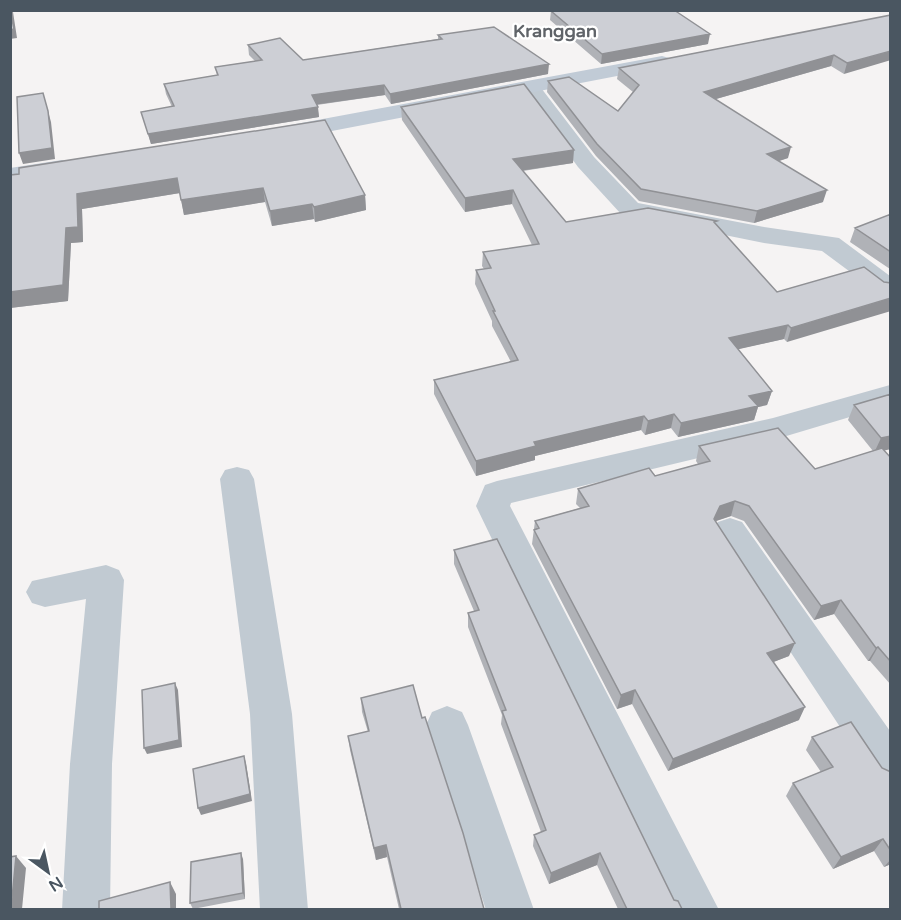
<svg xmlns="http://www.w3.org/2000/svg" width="901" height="920" font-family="'Varela Round',sans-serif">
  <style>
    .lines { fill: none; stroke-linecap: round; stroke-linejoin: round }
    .street { fill: #c1cad2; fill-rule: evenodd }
    .secondary { fill: #c1cbd6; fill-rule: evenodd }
    .wall { fill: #b0b2b7 }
    .shaded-wall { fill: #909195 }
    .building { fill: #cdcfd5; stroke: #909195; stroke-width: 1.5 }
    .labels { text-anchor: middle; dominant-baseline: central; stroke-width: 4.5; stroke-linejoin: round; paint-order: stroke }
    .far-quarter-label { font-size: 18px; font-weight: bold; fill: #5f6368; stroke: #fff }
  </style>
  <rect width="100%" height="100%" fill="#f5f3f3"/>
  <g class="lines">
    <path class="street" d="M 531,82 L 538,84 L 594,157 L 638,203 L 764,227 L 839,238 L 890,276 L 890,296 L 880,294 L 822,251 L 764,243 L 621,214 L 578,167 L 520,88 L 524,84 Z
      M 890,385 L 890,405 L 773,440 L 511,503 L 510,506 L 719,910 L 671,910 L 476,506 L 485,485 L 497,481 L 773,418 Z
      M 237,467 L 249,470 L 254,479 L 292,714 L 308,910 L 260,910 L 250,714 L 220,479 L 225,470 Z
      M 730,518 L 742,522 L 890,731 L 890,786 L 875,780 L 718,542 L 712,532 L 718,522 Z
      M 106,565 L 119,570 L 124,580 L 112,764 L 110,910 L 62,910 L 70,764 L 86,599 L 45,607 L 32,603 L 26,592 L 32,581 Z
      M 447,706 L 462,712 L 468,725 L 534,910 L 486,910 L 426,725 L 432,712 Z"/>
    <path class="secondary" d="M 662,56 L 669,58 L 672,62 L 669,66 L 285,140 L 277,138 L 274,133 L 277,128 L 285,126 Z
      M 62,160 L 70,162 L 74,167 L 70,172 L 10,182 L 10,168 Z"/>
  </g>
  <path class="wall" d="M 551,11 L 708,44 L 601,64 L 550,20 Z
    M 891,15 L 844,74 L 831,66 L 716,99 L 788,158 L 779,161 L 823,202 L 754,223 L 639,201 L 596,156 L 547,92 L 548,81 L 618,111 L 633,92 L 617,79 L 619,68 Z
    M 438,35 L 548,74 L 391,104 L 385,95 L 317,105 L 319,117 L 151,144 L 141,112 L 172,107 L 166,94 L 164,84 L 217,75 L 215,67 L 255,61 L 249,55 L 248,45 L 303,60 L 438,39 Z
    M 401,107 L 573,163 L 523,171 L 566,222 L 716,225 L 777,292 L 864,267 L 787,342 L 784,339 L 738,349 L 772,391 L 767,405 L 758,407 L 754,420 L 678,437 L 671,428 L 645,435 L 641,430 L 535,456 L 535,460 L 476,476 L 434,394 L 434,380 L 511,362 L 492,326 L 492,321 L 475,284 L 476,270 L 484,269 L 482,266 L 483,252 L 532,245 L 512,204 L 465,212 L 402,120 Z
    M 10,175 L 365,195 L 366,210 L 315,222 L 314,219 L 272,226 L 265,202 L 184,215 L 180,193 L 82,209 L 83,242 L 71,243 L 68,301 L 10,308 Z
    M 891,214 L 891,274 L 889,272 L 890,269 L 850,242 L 855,228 Z
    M 891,394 L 884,451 L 891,458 L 891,685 L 870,661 L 868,661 L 834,614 L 814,620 L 744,521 L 731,516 L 716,521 L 789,656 L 773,662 L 799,720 L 668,771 L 632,704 L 617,709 L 532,544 L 535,521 L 580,508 L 576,504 L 578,489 L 655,476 L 698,464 L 696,461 L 699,446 L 815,469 L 873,451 L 848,420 L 854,405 Z
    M 454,550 L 674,900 L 682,909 L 618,909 L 597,865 L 549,884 L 533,846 L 534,835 L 541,832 L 501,724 L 502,715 L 468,627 L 468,613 L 474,611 L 454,564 Z
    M 361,698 L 422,718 L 484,909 L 399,909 L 387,857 L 376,860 L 350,750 L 348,736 L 368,732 L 362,712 Z
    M 812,737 L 891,772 L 891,864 L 884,867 L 874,851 L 833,869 L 786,796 L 793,783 L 821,772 L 806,750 Z
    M 243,859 L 245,899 L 193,909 L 190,903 Z"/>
  <path class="shaded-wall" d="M 11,10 L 12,10 L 13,12 L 17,38 L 10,39 Z
    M 710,34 L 708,44 L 601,64 L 602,54 Z
    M 891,51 L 891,60 L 844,74 L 847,63 Z
    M 834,55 L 831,66 L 702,103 L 704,92 Z
    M 549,64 L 548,74 L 391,104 L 390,94 Z
    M 384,85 L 385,95 L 313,105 L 312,95 Z
    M 43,93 L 51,122 L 55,159 L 23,164 L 19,153 Z
    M 318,107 L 319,117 L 151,144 L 148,134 Z
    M 791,147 L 788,158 L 764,166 L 767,154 Z
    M 574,150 L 573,163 L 512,172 L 513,159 Z
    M 177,178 L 180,193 L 82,209 L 83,242 L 71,243 L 68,301 L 10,308 L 10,292 L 77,194 Z
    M 263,188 L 265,202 L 184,215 L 181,200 Z
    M 513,190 L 512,204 L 465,212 L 465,198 Z
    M 827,190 L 823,202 L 754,223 L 757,211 Z
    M 365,195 L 366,210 L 315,222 L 314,207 Z
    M 312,204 L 314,219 L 272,226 L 270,211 Z
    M 891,298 L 891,311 L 787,342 L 791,328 Z
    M 788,325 L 784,339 L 726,352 L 729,338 Z
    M 772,391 L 767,405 L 758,407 L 754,420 L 678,437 L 681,423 L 749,396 Z
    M 674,414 L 671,428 L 645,435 L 648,421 Z
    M 644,416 L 641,430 L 535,456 L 535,460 L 476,476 L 476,461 L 534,442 Z
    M 891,436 L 891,449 L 874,453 L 881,438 Z
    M 735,501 L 731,516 L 716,521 L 714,519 L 720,506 Z
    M 841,600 L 834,614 L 814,620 L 821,606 Z
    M 795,643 L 789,656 L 761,667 L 767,653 Z
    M 878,647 L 870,661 L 868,661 L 876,648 Z
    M 175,683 L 178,690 L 182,747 L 147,754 L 144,748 Z
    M 635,690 L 632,704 L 617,709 L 621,695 Z
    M 805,707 L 799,720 L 668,771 L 673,759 Z
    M 244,756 L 246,763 L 252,801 L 201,815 L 198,808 Z
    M 883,839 L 874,851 L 833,869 L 841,857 Z
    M 386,845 L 387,857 L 376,860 L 374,848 Z
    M 241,853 L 243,859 L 245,899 L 243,893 Z
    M 600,853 L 597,865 L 549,884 L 551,873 Z
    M 16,856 L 26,868 L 22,909 L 11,909 Z
    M 891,859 L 891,864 L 884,867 Z
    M 170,882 L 176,894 L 176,909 L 171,909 Z"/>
  <path class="building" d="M 10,10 L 14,29 L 10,30 Z
    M 674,10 L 710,34 L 602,54 L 551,11 Z
    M 891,15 L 891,51 L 847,63 L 834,55 L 704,92 L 791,147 L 767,154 L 827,190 L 757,211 L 641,189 L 597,144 L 548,81 L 569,77 L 618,111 L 639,85 L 619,68 Z
    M 494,27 L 549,64 L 390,94 L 384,85 L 312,95 L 318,107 L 148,134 L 141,112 L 174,106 L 164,84 L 218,75 L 215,67 L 262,60 L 248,45 L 280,38 L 303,60 L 442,39 L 438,35 Z
    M 524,84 L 574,150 L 513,159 L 566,222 L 648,208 L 717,221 L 714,222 L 777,292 L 864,267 L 884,282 L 891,283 L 891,298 L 791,328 L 788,325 L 729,338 L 772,391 L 749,396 L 758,406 L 681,423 L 674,414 L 648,421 L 644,416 L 534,442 L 536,446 L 476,461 L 434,380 L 518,360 L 493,311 L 495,311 L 476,270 L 491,268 L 483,252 L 539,244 L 513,190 L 465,198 L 401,107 Z
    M 43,93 L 48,111 L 52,148 L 19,153 L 17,97 Z
    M 325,120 L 365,195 L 314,207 L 312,204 L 270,211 L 263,188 L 181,200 L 177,178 L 77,194 L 78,227 L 66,228 L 63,285 L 10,292 L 10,175 L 19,174 L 19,168 Z
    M 891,214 L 891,252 L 855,228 Z
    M 891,394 L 891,436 L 881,438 L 854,405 Z
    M 778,428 L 815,469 L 882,448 L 891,458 L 891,662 L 878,647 L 876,648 L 841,600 L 821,606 L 749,506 L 735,501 L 720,506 L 714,519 L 795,643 L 767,653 L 805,707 L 673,759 L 635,690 L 621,695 L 534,530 L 539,528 L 535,521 L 589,506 L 578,489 L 649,468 L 655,476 L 710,461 L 699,446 Z
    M 497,539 L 674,900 L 678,901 L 682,909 L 627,909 L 600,853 L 551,873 L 534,835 L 546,830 L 502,711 L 506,710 L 468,613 L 479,610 L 454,550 Z
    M 175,683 L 179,740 L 144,748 L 142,690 Z
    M 413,685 L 422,718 L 425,717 L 463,833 L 484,909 L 401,909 L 386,845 L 374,848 L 348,736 L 369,731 L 361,698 Z
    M 851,722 L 882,768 L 891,772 L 891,851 L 883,839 L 841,857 L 793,783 L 833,767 L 812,737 Z
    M 244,756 L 250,794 L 198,808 L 193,769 Z
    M 241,853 L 243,893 L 190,903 L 191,862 Z
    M 16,856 L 11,909 L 10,909 L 10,857 Z
    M 170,882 L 171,909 L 99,909 L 99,901 Z"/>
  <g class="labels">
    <g class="far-quarter-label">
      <text x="555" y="31">Kranggan</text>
    </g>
  </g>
  <rect width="901" height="920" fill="none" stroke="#4a5661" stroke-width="24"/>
  <g transform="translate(48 872) rotate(147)" stroke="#ffffff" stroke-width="4.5" paint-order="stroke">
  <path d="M0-4.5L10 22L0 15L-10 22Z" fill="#4a5661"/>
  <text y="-9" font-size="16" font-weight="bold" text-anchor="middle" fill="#4a5661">N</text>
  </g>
</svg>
